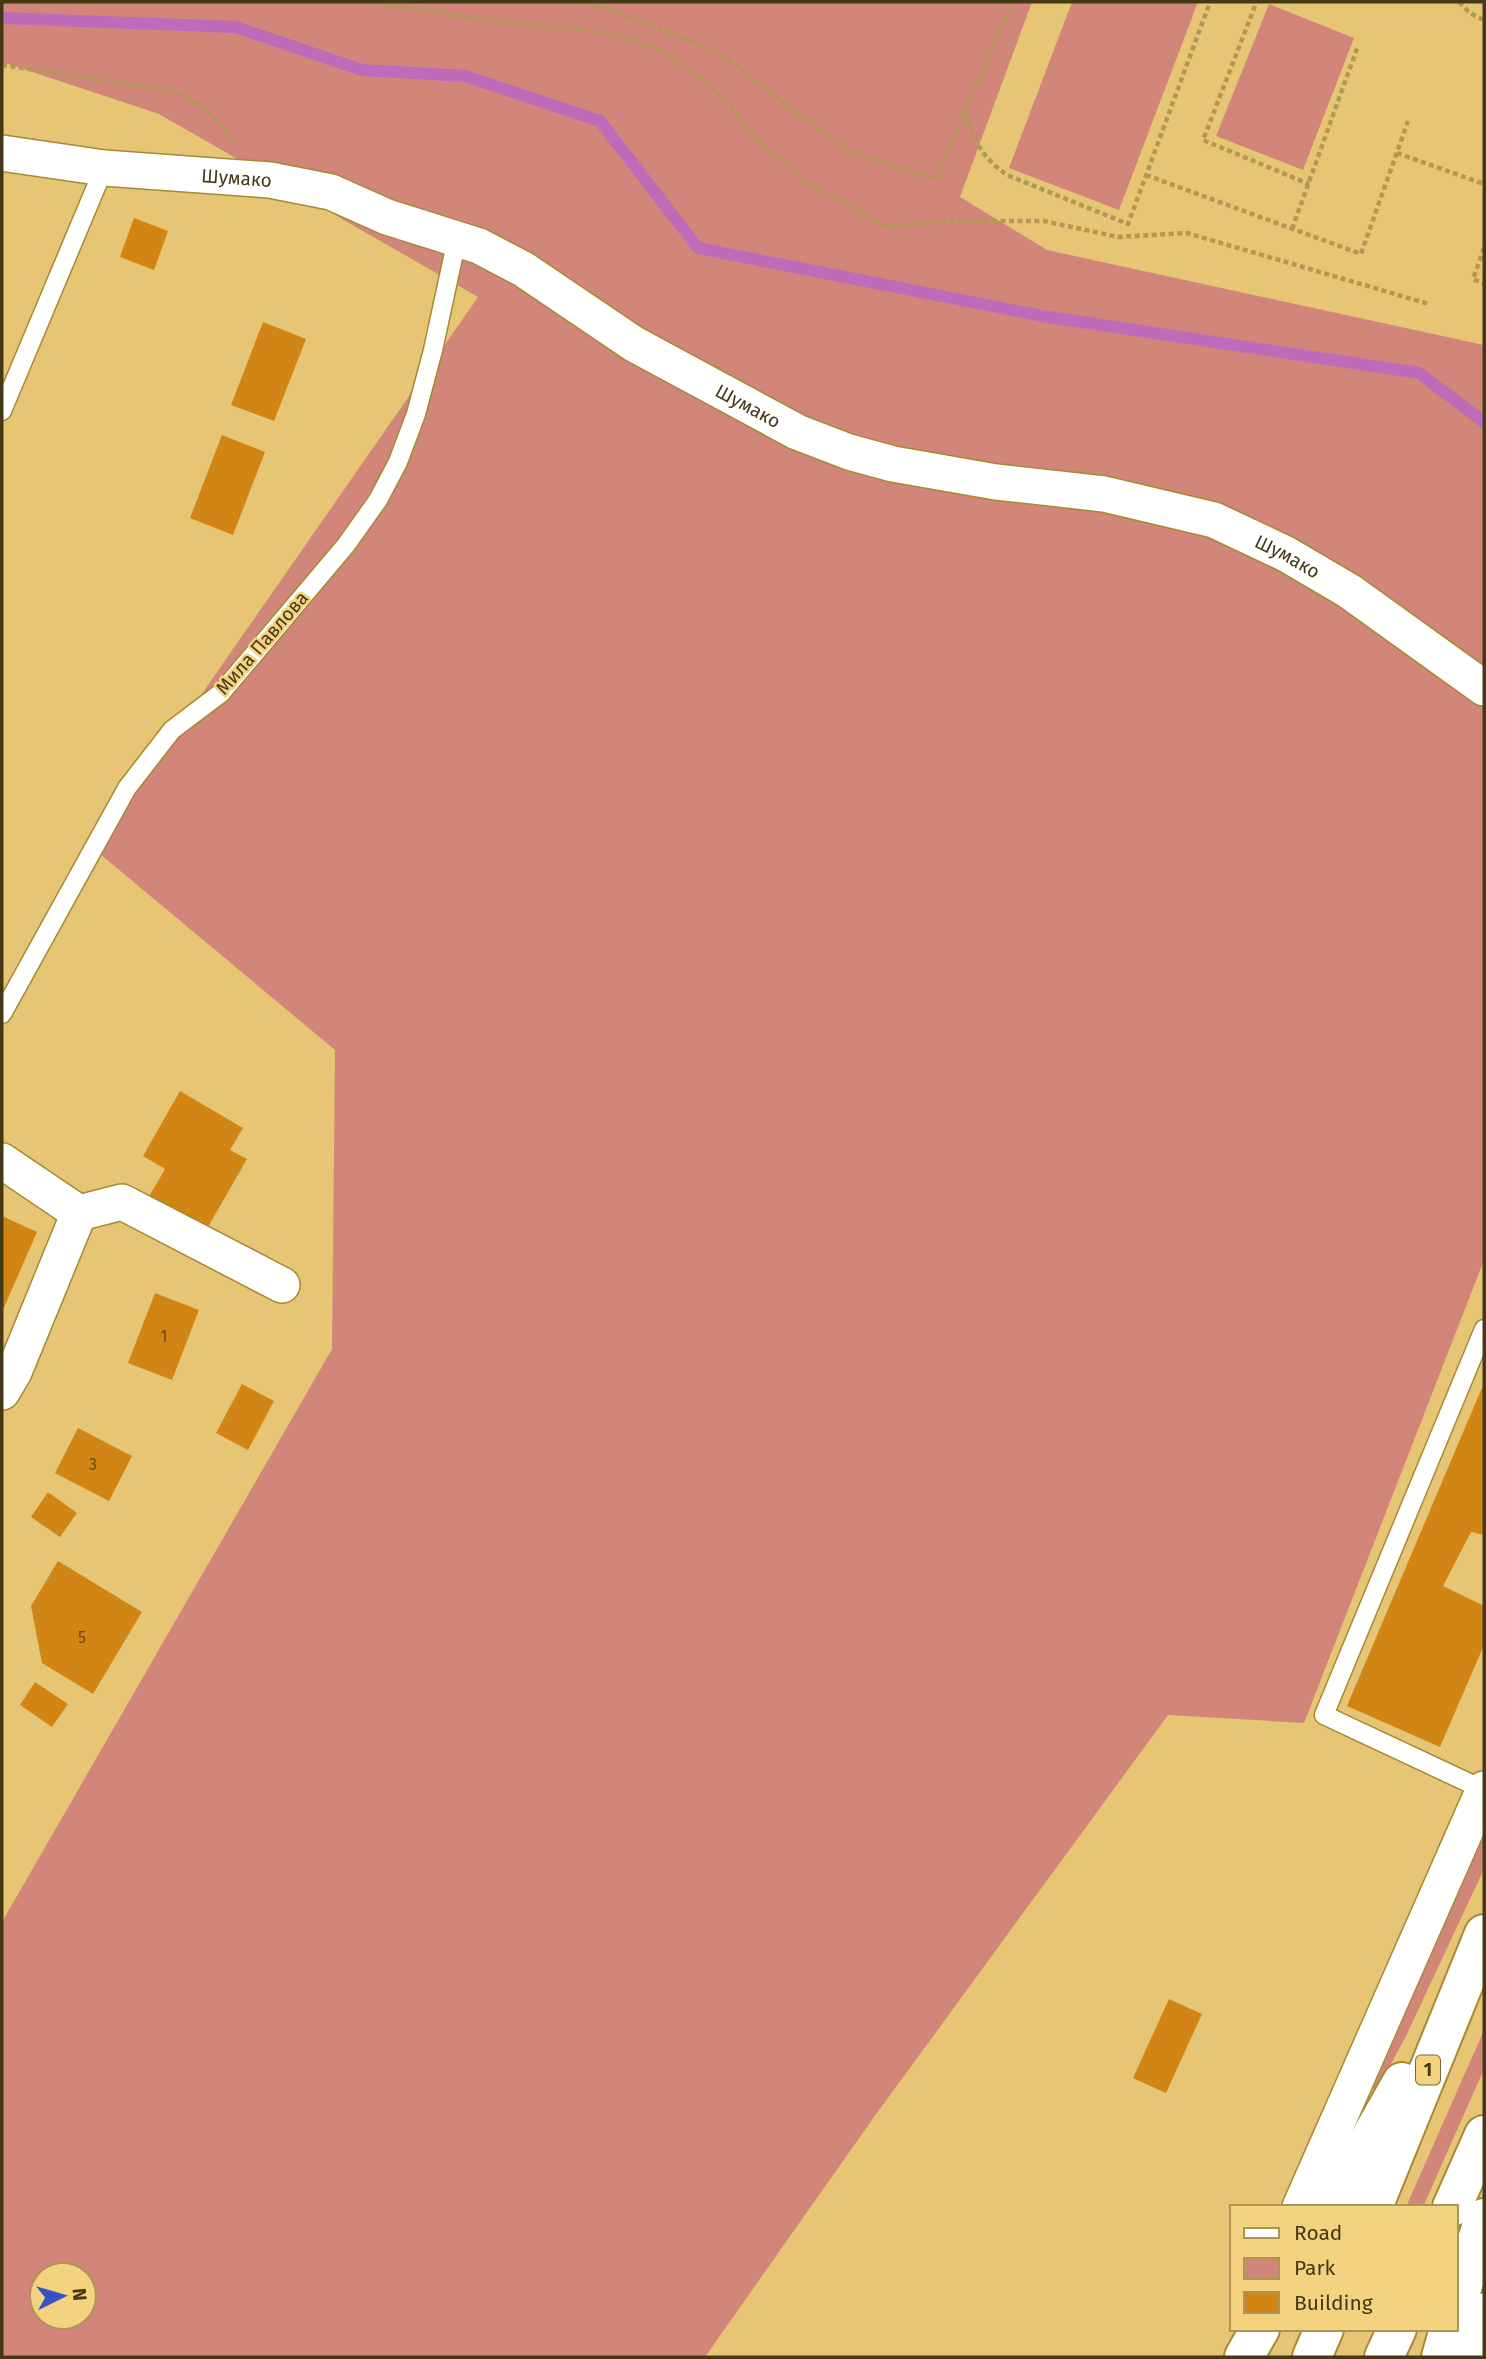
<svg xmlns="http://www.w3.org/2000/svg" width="1486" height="2359" font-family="'Fira Sans',sans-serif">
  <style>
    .green { fill: #d2867a; fill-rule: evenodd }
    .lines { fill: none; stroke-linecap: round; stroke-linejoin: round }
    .stream { stroke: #be6cba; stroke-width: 12 }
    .building { fill: #d18515 }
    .service-casing { stroke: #a78834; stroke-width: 21 }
    .minor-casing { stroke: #a78834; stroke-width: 38 }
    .trunk-casing { stroke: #a78834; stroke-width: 42 }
    .path { stroke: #b29855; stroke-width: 4.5; stroke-dasharray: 5 3.5; stroke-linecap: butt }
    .service { stroke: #fff; stroke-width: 18 }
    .minor { stroke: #fff; stroke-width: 35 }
    .trunk { stroke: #fff; stroke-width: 38 }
    .labels { text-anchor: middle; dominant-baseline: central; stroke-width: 5; stroke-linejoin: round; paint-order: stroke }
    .number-label { font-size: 16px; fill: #684b15 }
    .shield { fill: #f3d380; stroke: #796635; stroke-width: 2 }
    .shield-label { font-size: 18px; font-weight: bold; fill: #453815 }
    .street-label { font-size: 19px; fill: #453815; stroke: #f3d380 }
  </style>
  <rect width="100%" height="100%" fill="#e6c674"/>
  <path class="green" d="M 2,2 L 1032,2 L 960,197 L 1047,250 L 1484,345 L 1484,1260 L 1304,1723 L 1168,1715 L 874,2117 L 705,2357 L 2,2357 L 2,1922 L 332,1349 L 335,1050 L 94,849 L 478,297 L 159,114 L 2,62 ZM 42,2275 L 84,2275 L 84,2317 L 42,2317 Z
    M 1072,2 L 1198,2 L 1119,210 L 1009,168 Z
    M 1269,4 L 1354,38 L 1303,170 L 1216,136 Z
    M 1484,1835 L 1484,1869 L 1406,2036 L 1377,2090 L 1374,2090 L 1373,2088 Z
    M 1484,2030 L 1484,2069 L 1423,2207 L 1406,2207 Z"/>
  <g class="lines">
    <path class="stream" d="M 2,18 L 235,27 L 362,70 L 465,76 L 600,121 L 698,248 L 1042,316 L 1419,373 L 1484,422"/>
  </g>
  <path class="building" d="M 134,218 L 168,231 L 154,270 L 120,257 Z
    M 263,322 L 306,339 L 274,421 L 231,405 Z
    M 222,435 L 265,452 L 233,535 L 190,518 Z
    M 180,1091 L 243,1128 L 230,1150 L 247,1159 L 204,1234 L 147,1200 L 165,1169 L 143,1156 Z
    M 2,1216 L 37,1232 L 2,1312 Z
    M 155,1293 L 199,1310 L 172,1380 L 128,1363 Z
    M 1484,1383 L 1484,1535 L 1471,1532 L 1443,1586 L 1484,1606 L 1484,1645 L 1440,1747 L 1347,1706 Z
    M 242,1384 L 274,1401 L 248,1450 L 216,1433 Z
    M 78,1428 L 132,1456 L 109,1501 L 55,1473 Z
    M 48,1492 L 77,1513 L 60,1537 L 31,1517 Z
    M 58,1561 L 142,1612 L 93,1694 L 42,1663 L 31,1606 Z
    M 35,1682 L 68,1704 L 52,1727 L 20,1705 Z
    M 1169,1999 L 1202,2014 L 1166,2093 L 1133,2078 Z"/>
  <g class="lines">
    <defs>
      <path id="service" d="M 2,411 L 104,168
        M 2,1014 L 127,788 L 172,730 L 221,693 L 346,545 L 378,500 L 398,462 L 416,414 L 433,350 L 457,239
        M 1484,1790 L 1324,1715 L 1484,1329"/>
      <g id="minor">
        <path id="s1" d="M 2,153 L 104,168 L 270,180 L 331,192 L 387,217 L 479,246 L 523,269 L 634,344 L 797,432 L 849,452 L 893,464 L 996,482 L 1104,494 L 1214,520 L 1286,554 L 1349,591 L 1484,688"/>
        <path d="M 2,1161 L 79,1213 L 122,1202 L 282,1285"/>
        <path d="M 2,1392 L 14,1372 L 79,1213"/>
        <path d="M 1300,2207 L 1484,1789"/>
        <path d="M 1464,2357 L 1484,2311"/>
      </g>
      <path id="trunk" d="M 1331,2207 L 1402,2082
        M 1373,2207 L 1484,1934
        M 1452,2207 L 1484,2135
        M 1456,2307 L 1484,2218
        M 1244,2357 L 1260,2329
        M 1312,2357 L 1324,2329
        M 1384,2357 L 1397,2329
        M 1441,2357 L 1449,2329"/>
    </defs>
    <use href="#service" class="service-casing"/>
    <use href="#minor" class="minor-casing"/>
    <use href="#trunk" class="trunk-casing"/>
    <path class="path" d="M 372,2 L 482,20 L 589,30 L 650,46 L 687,67 L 728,103 L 752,135 L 806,182 L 888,227 L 947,221 L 1044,221 L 1118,237 L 1187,233 L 1429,304
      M 569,2 L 598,5 L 716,51 L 849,152 L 936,179 L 1012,2
      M 1459,2 L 1470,13 L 1484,20
      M 1255,6 L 1203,140 L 1309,184
      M 2,65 L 168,90 C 197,98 213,116 233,139
      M 966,114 C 974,142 983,158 1007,175 L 1128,224 L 1210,2
      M 1397,153 L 1484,184
      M 1146,175 L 1361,254 L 1408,121
      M 1292,229 L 1358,46
      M 1484,248 L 1473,279 L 1484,284"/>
    <use href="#service" class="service"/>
    <use href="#minor" class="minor"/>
    <use href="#trunk" class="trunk"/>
  </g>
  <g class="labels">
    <g class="number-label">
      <text x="164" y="1336">1</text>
      <text x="93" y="1464">3</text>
      <text x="82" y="1637">5</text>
    </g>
    <rect class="shield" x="1416" y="2055.5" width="24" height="29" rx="5"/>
    <g class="shield-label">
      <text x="1428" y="2070">1</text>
    </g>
    <g class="street-label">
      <text stroke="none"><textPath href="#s1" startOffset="236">Шумако</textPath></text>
      <text stroke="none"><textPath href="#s1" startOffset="803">Шумако</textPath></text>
      <text stroke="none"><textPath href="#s1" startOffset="1368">Шумако</textPath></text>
      <text transform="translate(262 643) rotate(-49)">Мила Павлова</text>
    </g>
  </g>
  <rect width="1486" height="2359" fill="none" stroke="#453815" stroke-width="7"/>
  <rect x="1230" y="2205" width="228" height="126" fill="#f3d380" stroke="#ad9555" stroke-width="2"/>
  <rect x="1244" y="2228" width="35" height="10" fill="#ffffff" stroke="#ad9555" stroke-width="2"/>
  <text x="1294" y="2240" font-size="21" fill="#453815">Road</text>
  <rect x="1244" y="2258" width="35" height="21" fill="#d2867a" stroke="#ad9555" stroke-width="2"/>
  <text x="1294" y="2275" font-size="21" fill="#453815">Park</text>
  <rect x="1244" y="2292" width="35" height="21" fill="#d18515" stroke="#ad9555" stroke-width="2"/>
  <text x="1294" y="2310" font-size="21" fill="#453815">Building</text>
  <g transform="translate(63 2296) rotate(85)"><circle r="33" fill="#f3d380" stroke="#ad9555" stroke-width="2"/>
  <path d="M0-5L12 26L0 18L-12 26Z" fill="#3852c4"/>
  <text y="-10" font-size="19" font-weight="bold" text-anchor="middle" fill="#453815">N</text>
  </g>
</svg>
